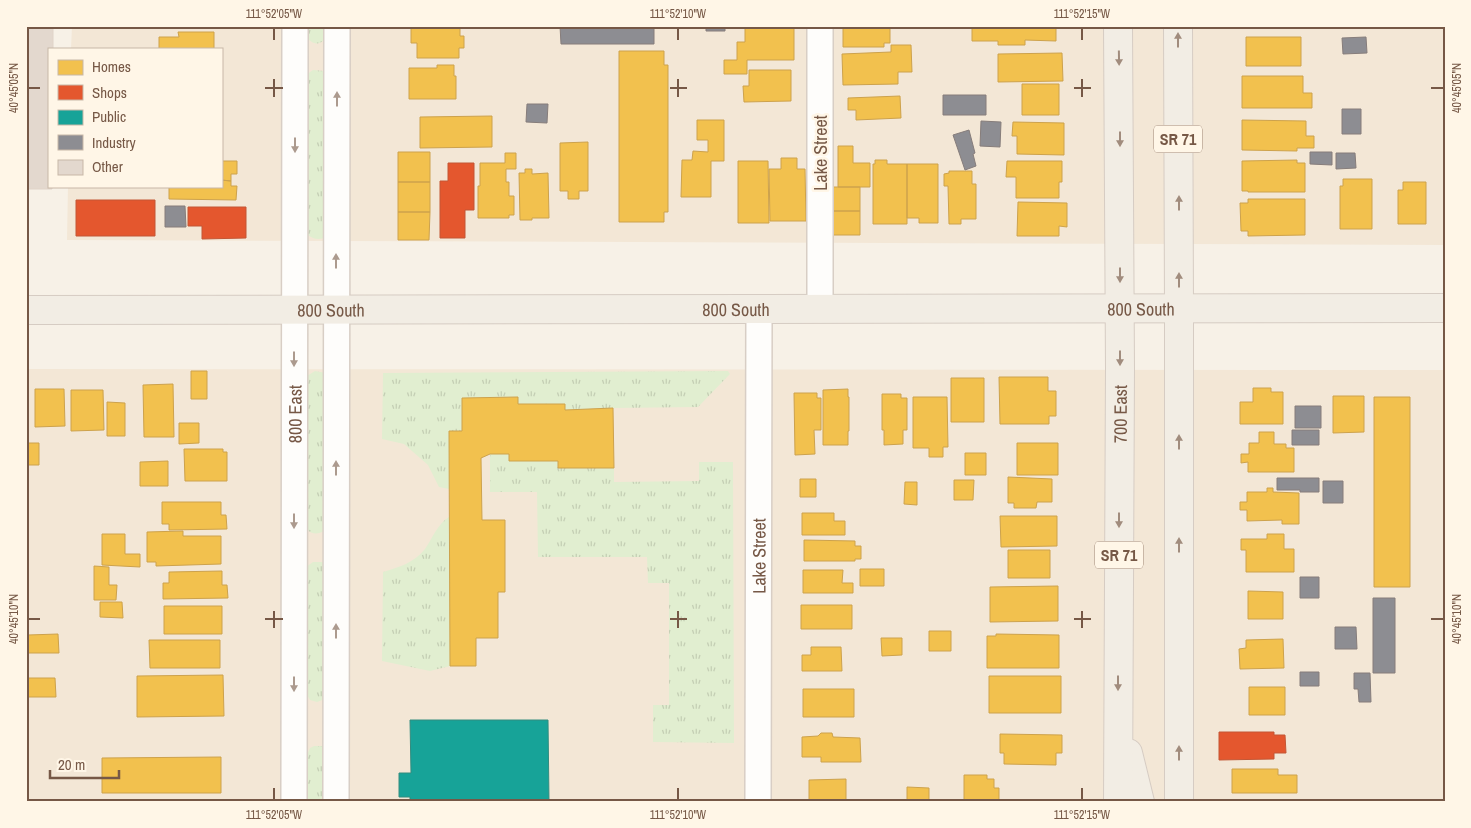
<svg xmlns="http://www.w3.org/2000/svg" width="1471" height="828" font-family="'Archivo Narrow',sans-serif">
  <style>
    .residential { fill: #f3e7d6 }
    .grass { fill: url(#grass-tufts) }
    .homes { fill: #f2c14e; stroke: #cda24c }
    .shops { fill: #e4572e; stroke: #c35735 }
    .public { fill: #17a398; stroke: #348c7f }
    .industry { fill: #8d8d92; stroke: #867d7b }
    .building { fill: #e3d8ce; stroke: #e0d4c9 }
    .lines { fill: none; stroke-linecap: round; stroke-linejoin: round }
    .minor-casing { stroke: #d8cec5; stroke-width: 28 }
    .major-casing { stroke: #d6ccc3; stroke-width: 30 }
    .minor { stroke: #fefdfb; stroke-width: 25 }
    .major { stroke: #f2ede4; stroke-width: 28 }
    .oneway { fill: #a18c7d }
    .oneway2 { fill: #ac9a8e }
    .ticks { fill: none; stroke: #765846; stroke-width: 2 }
    .labels { text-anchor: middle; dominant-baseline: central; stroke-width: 5; stroke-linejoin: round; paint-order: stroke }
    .shield { fill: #fff6e7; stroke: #9f8776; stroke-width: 1 }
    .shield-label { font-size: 16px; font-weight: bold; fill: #765846 }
    .street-label { font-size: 18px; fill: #765846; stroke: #fff6e7 }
    .neatline { fill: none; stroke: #765846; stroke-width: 2 }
    .ticks-label { font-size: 12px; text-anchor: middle; fill: #765846 }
  </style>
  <defs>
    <pattern id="grass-tufts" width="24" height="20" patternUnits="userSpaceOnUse" patternTransform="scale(1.25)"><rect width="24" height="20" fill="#e1eed0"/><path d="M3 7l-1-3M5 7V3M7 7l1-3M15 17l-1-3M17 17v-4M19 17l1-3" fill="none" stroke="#c4ceb4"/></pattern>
  </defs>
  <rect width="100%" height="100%" fill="#f7f1e7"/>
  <path class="residential" d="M 72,26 L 1445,26 L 1445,245 L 67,240 L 68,186 L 221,186 L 221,49 L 71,49 Z
    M 26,369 L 1445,370 L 1445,802 L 26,802 Z"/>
  <path class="grass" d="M 305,26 L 330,26 C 327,40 319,51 306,37 Z
    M 313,70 L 324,71 L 328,74 L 324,238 C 318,240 313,239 308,235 L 305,228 L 306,75 Z
    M 315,371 L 326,373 L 328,528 C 321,534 314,536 306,529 L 307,376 Z
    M 728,371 L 730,374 L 698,407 L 613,408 L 565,410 L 565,404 L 518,404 L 517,397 L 462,398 L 462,431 L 449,431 L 449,489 L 439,487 L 428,465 L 404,444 L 382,439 L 383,373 Z
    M 490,454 L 509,454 L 614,468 L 614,482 L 699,481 L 699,462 L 733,462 L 734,743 L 653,742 L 653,705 L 669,705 L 669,583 L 648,583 L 647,557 L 538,557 L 537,492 L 490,492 Z
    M 449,517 L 450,666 L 430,671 L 382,661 L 383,572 C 399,567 414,563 425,549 C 432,539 438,523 449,517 Z
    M 313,562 L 322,562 L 325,564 L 325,699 L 317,702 L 310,700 L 305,691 L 306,567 Z
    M 314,746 L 323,746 L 327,749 L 329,802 L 305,802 L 306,757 L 310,748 Z"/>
  <path class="homes" d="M 411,26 L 460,26 L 460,36 L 464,36 L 464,48 L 459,48 L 459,58 L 417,58 L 417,43 L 411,43 Z
    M 843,26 L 891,26 L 891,28 L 890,28 L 890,43 L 884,43 L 884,47 L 843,47 Z
    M 972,26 L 1056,26 L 1056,41 L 1025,40 L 1025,45 L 998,45 L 998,41 L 972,41 Z
    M 745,28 L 794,28 L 794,60 L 747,60 L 747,74 L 724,74 L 724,60 L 737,60 L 737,42 L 745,42 Z
    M 178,32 L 214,32 L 214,49 L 159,49 L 159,37 L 179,37 Z
    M 1246,37 L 1301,37 L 1301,66 L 1246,66 Z
    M 891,45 L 911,45 L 912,72 L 898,72 L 898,84 L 843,85 L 842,54 L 891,52 Z
    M 619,51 L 664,51 L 664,65 L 668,65 L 668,212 L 664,212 L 664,222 L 619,222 Z
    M 1062,53 L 1063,81 L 998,82 L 998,54 Z
    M 437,65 L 454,65 L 454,76 L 456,76 L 456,99 L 409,99 L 409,68 L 437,68 Z
    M 749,70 L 791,70 L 791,101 L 744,102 L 743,86 L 749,86 Z
    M 1242,76 L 1303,76 L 1303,93 L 1312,93 L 1312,108 L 1242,108 Z
    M 1022,84 L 1059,84 L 1059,115 L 1022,115 Z
    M 900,96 L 901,118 L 856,120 L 856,110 L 848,110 L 848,98 Z
    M 492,116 L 492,147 L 420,148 L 420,117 Z
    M 697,120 L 724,120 L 724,161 L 711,161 L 711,197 L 681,197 L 682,160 L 692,160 L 693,151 L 708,152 L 708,140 L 697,140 Z
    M 1242,120 L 1306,121 L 1306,136 L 1314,136 L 1314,148 L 1297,148 L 1297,151 L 1242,150 Z
    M 1013,122 L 1064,123 L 1064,155 L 1017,154 L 1017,136 L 1012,136 Z
    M 588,142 L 588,191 L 579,191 L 579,199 L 568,199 L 568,191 L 560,191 L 560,143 Z
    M 838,146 L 853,146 L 853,163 L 870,163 L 870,187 L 838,187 Z
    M 398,152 L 430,152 L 430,182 L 398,182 Z
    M 505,153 L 516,153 L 516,169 L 506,169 L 506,182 L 509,182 L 509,196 L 514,196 L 514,215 L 509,215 L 509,218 L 478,218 L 478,186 L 480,186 L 480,163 L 505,163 Z
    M 781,158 L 797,158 L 797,169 L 805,169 L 806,221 L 770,221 L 769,169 L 781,169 Z
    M 875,160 L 887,160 L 887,164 L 907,164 L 907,224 L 873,224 L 873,164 L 875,164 Z
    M 1297,160 L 1297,163 L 1305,163 L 1305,192 L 1248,192 L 1248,191 L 1242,191 L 1242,161 Z
    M 221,161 L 237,161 L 237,174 L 231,174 L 231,181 L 221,180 Z
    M 738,161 L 768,161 L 769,223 L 738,223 Z
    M 1007,161 L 1062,161 L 1062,182 L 1059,182 L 1059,198 L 1016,198 L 1016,177 L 1006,177 Z
    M 907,164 L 938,164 L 938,223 L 919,223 L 919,218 L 907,218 Z
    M 525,169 L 532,169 L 532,174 L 548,173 L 549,218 L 532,218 L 532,220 L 520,220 L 519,173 L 525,173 Z
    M 949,171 L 972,171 L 972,184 L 976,184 L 976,219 L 961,219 L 961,224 L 949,224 L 948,186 L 944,186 L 944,174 L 949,173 Z
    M 1343,179 L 1372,179 L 1372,229 L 1340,229 L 1340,186 L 1343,186 Z
    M 221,180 L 231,181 L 231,186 L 237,186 L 236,200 L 169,199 L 169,186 L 221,186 Z
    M 398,182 L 430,182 L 430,212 L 398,212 Z
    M 1403,182 L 1426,182 L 1426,224 L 1398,224 L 1398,190 L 1403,190 Z
    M 833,187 L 860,187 L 860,211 L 833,211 Z
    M 1248,199 L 1305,199 L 1305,235 L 1248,236 L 1248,231 L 1241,231 L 1240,203 L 1248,203 Z
    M 1018,202 L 1067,203 L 1067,227 L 1059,226 L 1059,236 L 1017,236 Z
    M 833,211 L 860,211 L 860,235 L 833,235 Z
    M 398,212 L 430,212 L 429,240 L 398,240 Z
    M 191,371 L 207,371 L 207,399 L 191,399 Z
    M 999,377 L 1048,377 L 1048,391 L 1056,391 L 1056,416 L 1049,416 L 1049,424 L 1000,424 Z
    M 951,378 L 984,378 L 984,422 L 951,422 Z
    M 173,384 L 174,437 L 144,437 L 143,385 Z
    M 1253,388 L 1271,388 L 1271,392 L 1283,392 L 1283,424 L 1240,424 L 1240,402 L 1253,402 Z
    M 35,389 L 64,389 L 65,426 L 35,427 Z
    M 848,389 L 848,397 L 849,397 L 849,431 L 848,431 L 848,445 L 823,445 L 823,390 Z
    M 71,390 L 103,390 L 104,430 L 71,431 Z
    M 794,393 L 817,393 L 817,398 L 821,398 L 821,430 L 814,430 L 815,454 L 795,455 Z
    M 882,394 L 901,394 L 901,398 L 907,398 L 907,430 L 903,430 L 903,444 L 884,445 L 884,430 L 882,430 Z
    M 1333,396 L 1364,396 L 1364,432 L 1333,433 Z
    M 518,397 L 518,404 L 565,404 L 565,410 L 613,408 L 614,468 L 558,468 L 558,461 L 509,461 L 509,454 L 490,454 L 481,458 L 482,520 L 505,520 L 505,592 L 498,592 L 498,638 L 476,638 L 476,666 L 450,666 L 449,431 L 462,431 L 462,398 Z
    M 913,397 L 947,397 L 948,447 L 943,447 L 943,457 L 929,457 L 929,448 L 913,448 Z
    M 1374,397 L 1410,397 L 1410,587 L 1374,587 Z
    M 107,402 L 125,403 L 125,436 L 107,436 Z
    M 179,423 L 199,423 L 199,443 L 179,444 Z
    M 1259,432 L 1274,432 L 1274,444 L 1286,444 L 1286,448 L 1294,448 L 1294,472 L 1248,472 L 1248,462 L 1241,463 L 1241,454 L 1249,454 L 1249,443 L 1259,443 Z
    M 26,443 L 39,443 L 39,465 L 26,465 Z
    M 1017,443 L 1058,443 L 1058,475 L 1017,475 Z
    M 184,449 L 223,449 L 223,452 L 227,452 L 227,481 L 185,481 Z
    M 965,453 L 986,453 L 986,475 L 965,475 Z
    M 168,461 L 168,486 L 140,486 L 140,462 Z
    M 1008,477 L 1052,479 L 1052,502 L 1037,502 L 1036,508 L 1014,508 L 1014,503 L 1008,503 Z
    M 800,479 L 816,479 L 816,497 L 800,497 Z
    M 954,480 L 974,480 L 973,500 L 954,500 Z
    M 905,482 L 917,482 L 917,505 L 904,504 Z
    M 1267,488 L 1273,488 L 1273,492 L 1299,493 L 1299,524 L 1282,524 L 1282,520 L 1247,521 L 1247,510 L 1240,510 L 1240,502 L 1247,502 L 1247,492 L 1267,492 Z
    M 162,502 L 221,502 L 221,515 L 226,515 L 227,529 L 169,530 L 169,524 L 162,524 Z
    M 802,513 L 834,513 L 834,521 L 845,521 L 845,535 L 802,535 Z
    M 1000,516 L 1057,516 L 1057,546 L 1001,547 Z
    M 183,531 L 183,536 L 221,536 L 221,564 L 156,566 L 156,562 L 147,562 L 147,532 Z
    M 102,534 L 125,534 L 125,554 L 140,554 L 140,567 L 102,565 Z
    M 1267,534 L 1284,534 L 1284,549 L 1294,549 L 1294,572 L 1246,572 L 1246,550 L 1241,550 L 1241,539 L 1267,539 Z
    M 804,540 L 855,541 L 855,546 L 861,546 L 861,559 L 855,559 L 855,561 L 804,561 Z
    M 1008,550 L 1050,550 L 1050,578 L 1008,578 Z
    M 94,566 L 109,567 L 109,585 L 117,585 L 116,600 L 94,600 Z
    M 860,569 L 884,569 L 884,586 L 860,586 Z
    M 803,570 L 843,570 L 842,583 L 853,583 L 853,593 L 803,593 Z
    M 222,571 L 222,585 L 227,585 L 228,598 L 163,599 L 163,583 L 169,583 L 169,572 Z
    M 1058,586 L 1058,621 L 990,622 L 990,587 Z
    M 1248,591 L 1283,592 L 1283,619 L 1248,619 Z
    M 100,602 L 122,602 L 123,618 L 100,617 Z
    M 801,605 L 852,605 L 852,629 L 801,629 Z
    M 164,606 L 222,606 L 222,634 L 164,634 Z
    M 929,631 L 951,631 L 951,651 L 929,651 Z
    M 58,634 L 59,653 L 28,653 L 28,635 Z
    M 996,634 L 1059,635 L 1059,668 L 987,668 L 987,636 L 996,636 Z
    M 881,638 L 902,638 L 902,655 L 882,656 Z
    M 1283,639 L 1284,668 L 1240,669 L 1239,649 L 1246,648 L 1246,640 Z
    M 149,640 L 220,640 L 220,668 L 150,668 Z
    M 811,647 L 841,647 L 842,671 L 802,671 L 802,655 L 811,655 Z
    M 223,675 L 224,716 L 137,717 L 137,676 Z
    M 989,676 L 1061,676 L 1061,713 L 989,713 Z
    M 28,678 L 55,678 L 56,697 L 28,697 Z
    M 1249,687 L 1285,687 L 1285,715 L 1249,715 Z
    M 803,689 L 854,689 L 854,717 L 803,717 Z
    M 821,733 L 832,733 L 833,737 L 860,738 L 861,762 L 821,762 L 821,757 L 802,757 L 802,737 L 818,736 Z
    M 1000,734 L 1062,735 L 1062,753 L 1056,753 L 1056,765 L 1004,764 L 1004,753 L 1000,753 Z
    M 221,757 L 221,793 L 102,793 L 102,758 Z
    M 1232,769 L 1278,769 L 1278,775 L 1297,775 L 1297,793 L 1232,793 Z
    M 964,775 L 987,775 L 987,779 L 994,779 L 994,788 L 999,788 L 999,802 L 964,802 Z
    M 846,779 L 846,802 L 809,802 L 809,780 Z
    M 907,787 L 929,788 L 929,802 L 907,802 Z"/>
  <path class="shops" d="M 448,163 L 474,163 L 474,210 L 465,210 L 465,238 L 440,238 L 440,181 L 448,181 Z
    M 76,200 L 155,200 L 155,236 L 76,236 Z
    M 188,207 L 246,207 L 246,238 L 202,239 L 202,226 L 188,226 Z
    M 1219,732 L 1274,732 L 1274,735 L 1285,735 L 1286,753 L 1274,753 L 1274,759 L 1219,760 Z"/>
  <path class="public" d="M 410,720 L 548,720 L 549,802 L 410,802 L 410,797 L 399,797 L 399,773 L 411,773 Z"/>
  <path class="industry" d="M 560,26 L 654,26 L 654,44 L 561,44 Z
    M 706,26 L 725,26 L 725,31 L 706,31 Z
    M 1366,37 L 1367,53 L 1343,54 L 1342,38 Z
    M 943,95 L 986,95 L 986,115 L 943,115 Z
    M 527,104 L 548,104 L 547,123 L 526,122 Z
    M 1342,109 L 1361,109 L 1361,134 L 1342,134 Z
    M 981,121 L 1001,122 L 1000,147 L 980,146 Z
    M 969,130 L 975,153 L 973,154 L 976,166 L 965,170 L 953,135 Z
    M 1310,152 L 1332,152 L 1332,165 L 1310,164 Z
    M 1336,153 L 1355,153 L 1356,168 L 1336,169 Z
    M 165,206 L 185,206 L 186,227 L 165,227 Z
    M 1295,406 L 1321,406 L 1321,428 L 1295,428 Z
    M 1292,430 L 1319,430 L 1319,445 L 1292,445 Z
    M 1277,478 L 1319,478 L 1319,492 L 1300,492 L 1300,490 L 1277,490 Z
    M 1323,481 L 1343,481 L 1343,503 L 1323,503 Z
    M 1300,577 L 1319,577 L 1319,598 L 1300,598 Z
    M 1373,598 L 1395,598 L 1395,673 L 1373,673 Z
    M 1335,627 L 1356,627 L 1357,649 L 1335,649 Z
    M 1300,672 L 1319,672 L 1319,686 L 1300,686 Z
    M 1354,673 L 1370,673 L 1371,702 L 1359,702 L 1358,689 L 1354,689 Z"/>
  <path class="building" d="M 26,26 L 53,26 L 53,49 L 49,49 L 49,186 L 52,186 L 52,189 L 26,189 Z"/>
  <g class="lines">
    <defs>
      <g id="minor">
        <path d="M 820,26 L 820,309"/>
        <path id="s1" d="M 294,802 L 295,26"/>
        <path d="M 336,802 L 337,26"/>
        <path id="s2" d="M 758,802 L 759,309"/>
      </g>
      <g id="major">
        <path d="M 1178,26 L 1179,309 L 1179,802"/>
        <path id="s3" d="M 26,310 L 1445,308"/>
        <path d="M 1128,753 L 1140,802"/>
        <path id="s4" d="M 1118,802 L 1120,368 L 1118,26"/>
      </g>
    </defs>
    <use href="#minor" class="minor-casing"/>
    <use href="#major" class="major-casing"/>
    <use href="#minor" class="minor"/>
    <use href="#major" class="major"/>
  </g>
  <defs><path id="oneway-solid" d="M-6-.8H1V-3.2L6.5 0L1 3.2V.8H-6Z" transform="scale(1.25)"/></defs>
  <g class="oneway">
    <use href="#oneway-solid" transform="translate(1178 40) rotate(-90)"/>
    <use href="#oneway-solid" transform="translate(1119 58) rotate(89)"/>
    <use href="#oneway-solid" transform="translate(1120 139) rotate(90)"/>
    <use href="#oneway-solid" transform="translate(1179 203) rotate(-90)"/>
    <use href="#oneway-solid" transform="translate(1120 275) rotate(90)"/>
    <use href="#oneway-solid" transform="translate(1179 280) rotate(-90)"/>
    <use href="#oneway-solid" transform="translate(1120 358) rotate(90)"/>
    <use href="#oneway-solid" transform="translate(1179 442) rotate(-90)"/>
    <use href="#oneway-solid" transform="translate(1119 520) rotate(90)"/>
    <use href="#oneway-solid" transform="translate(1179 545) rotate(-90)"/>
    <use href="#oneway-solid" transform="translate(1118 683) rotate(90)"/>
    <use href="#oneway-solid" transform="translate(1179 753) rotate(-90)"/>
  </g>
  <g class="oneway2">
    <use href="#oneway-solid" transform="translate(337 99) rotate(-90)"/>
    <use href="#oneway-solid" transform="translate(295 145) rotate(90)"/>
    <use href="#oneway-solid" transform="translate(336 261) rotate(-90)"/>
    <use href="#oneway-solid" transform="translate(294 359) rotate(90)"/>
    <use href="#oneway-solid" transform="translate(336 468) rotate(-90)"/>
    <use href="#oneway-solid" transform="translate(294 521) rotate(90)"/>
    <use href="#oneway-solid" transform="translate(336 631) rotate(-90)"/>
    <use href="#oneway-solid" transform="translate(294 684) rotate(90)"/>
  </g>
  <path class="ticks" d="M 274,28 L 274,40M 678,28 L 678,40M 1082,28 L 1082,40M 274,79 L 274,97M 678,79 L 678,97M 1082,79 L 1082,97M 28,88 L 40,88M 265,88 L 283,88M 670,88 L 687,88M 1074,88 L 1091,88M 1431,88 L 1444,88M 274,611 L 274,628M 678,611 L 678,628M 1082,611 L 1082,628M 28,619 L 40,619M 265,619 L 283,619M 670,619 L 687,619M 1074,619 L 1091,619M 1431,619 L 1444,619M 274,788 L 274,800M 678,788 L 678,800M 1082,788 L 1082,800"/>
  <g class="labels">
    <g class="shield">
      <rect x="1154" y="125.5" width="48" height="27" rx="4"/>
      <rect x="1095" y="541.5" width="48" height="27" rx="4"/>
    </g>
    <g class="shield-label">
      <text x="1178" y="139">SR 71</text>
      <text x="1119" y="555">SR 71</text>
    </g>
    <g class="street-label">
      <text transform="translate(820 153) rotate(-90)">Lake Street</text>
      <text stroke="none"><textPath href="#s3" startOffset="710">800 South</textPath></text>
      <text stroke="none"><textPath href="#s3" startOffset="1115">800 South</textPath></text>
      <text stroke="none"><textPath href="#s3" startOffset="305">800 South</textPath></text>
      <text stroke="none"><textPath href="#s1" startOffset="388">800 East</textPath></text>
      <text stroke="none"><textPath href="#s4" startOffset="388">700 East</textPath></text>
      <text stroke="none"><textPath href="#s2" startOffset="246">Lake Street</textPath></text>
    </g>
  </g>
  <rect width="1471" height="828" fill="none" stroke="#fff6e7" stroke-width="55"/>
  <rect x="48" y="48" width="175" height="140" fill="#fff6e7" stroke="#c8b7a7"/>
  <rect x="58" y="60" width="25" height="15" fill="#f2c14e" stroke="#c8b7a7"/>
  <text x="92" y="72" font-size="15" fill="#765846">Homes</text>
  <rect x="58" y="85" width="25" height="15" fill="#e4572e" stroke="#c8b7a7"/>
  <text x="92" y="98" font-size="15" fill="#765846">Shops</text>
  <rect x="58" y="110" width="25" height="15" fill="#17a398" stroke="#c8b7a7"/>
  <text x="92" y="122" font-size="15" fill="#765846">Public</text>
  <rect x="58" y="135" width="25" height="15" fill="#8d8d92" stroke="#c8b7a7"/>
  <text x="92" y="148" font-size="15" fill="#765846">Industry</text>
  <rect x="58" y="160" width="25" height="15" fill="#e3d8ce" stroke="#c8b7a7"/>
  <text x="92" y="172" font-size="15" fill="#765846">Other</text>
  <path d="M50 770v8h69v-8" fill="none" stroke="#765846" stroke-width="2.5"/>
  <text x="58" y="770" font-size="15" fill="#765846" stroke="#fff6e7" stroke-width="4" paint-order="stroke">20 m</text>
  <rect x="28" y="28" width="1416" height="772" class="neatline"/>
  <g class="ticks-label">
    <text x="274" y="18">111°52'05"W</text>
    <text x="678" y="18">111°52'10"W</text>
    <text x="1082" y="18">111°52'15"W</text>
    <text transform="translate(1457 88) rotate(-90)" y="4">40°45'05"N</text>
    <text transform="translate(14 88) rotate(-90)" y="4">40°45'05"N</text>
    <text transform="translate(1457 619) rotate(-90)" y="4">40°45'10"N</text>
    <text transform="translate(14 619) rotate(-90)" y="4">40°45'10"N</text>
    <text x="274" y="819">111°52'05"W</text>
    <text x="678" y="819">111°52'10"W</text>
    <text x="1082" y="819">111°52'15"W</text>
  </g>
</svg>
